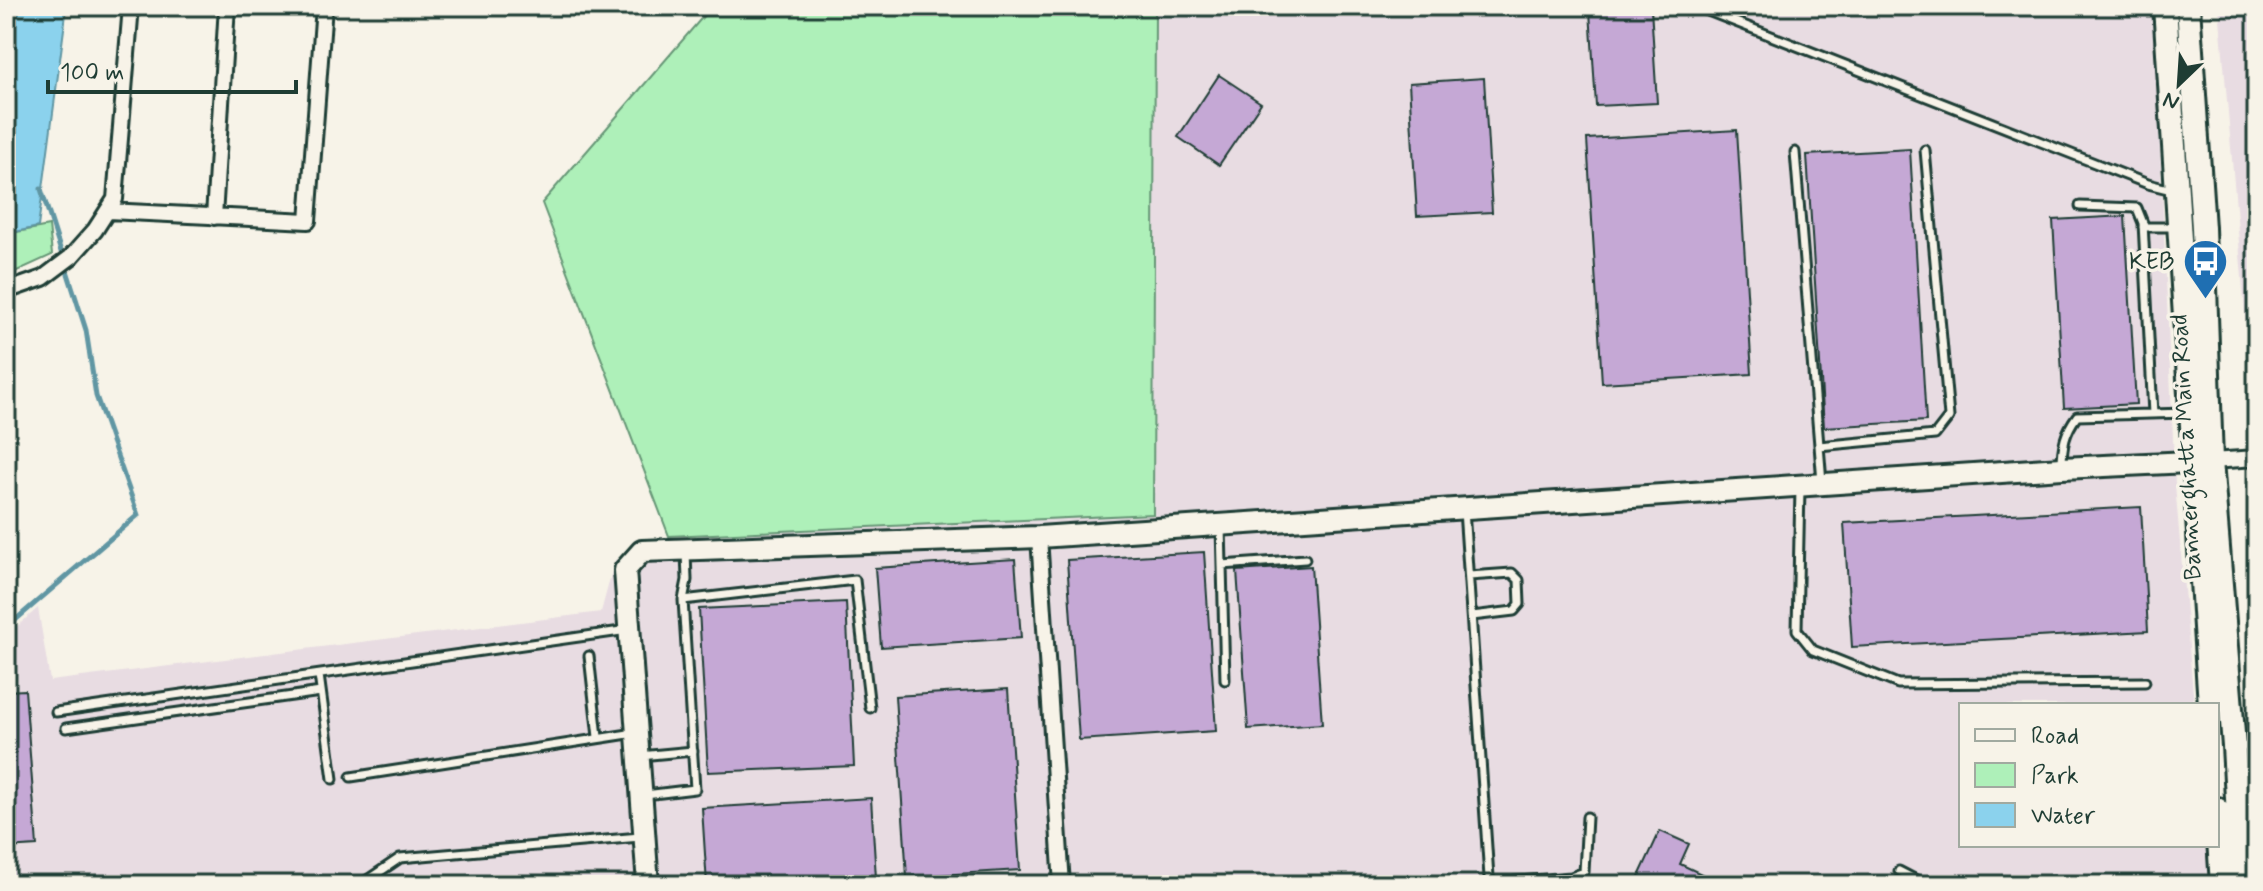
<svg xmlns="http://www.w3.org/2000/svg" width="2263" height="891" font-family="Mynerve,sans-serif">
  <style>
    .built { fill: #e8dce2 }
    .green { fill: #aef0b9; stroke: #669676; stroke-width: 2 }
    .water { fill: #8bd2ed; stroke: #6096a3; stroke-width: 2 }
    .lines { fill: none; stroke-linecap: round; stroke-linejoin: round }
    .stream { stroke: #6096a3; stroke-width: 5 }
    .building { fill: #c5a8d5; stroke: #1f3d34; stroke-width: 2 }
    .lane-casing { stroke: #1f3d34; stroke-width: 13 }
    .street-casing { stroke: #1f3d34; stroke-width: 20 }
    .secondary-casing { stroke: #1f3d34; stroke-width: 26 }
    .primary-casing { stroke: #1f3d34; stroke-width: 28 }
    .lane { stroke: #f7f3e8; stroke-width: 7 }
    .street { stroke: #f7f3e8; stroke-width: 14 }
    .secondary { stroke: #f7f3e8; stroke-width: 20 }
    .primary { stroke: #f7f3e8; stroke-width: 22 }
    .labels { text-anchor: middle; dominant-baseline: central; stroke-width: 7; stroke-linejoin: round; paint-order: stroke }
    .poi-label { font-size: 24px; fill: #1f3d34; stroke: #f7f3e8; text-anchor: end }
    .street-label { font-size: 24px; fill: #1f3d34; stroke: #f7f3e8 }
  </style>
  <rect width="100%" height="100%" fill="#f7f3e8"/>
  <filter id="ink" filterUnits="userSpaceOnUse"><feTurbulence type="fractalNoise" baseFrequency=".0125" numOctaves="2"/><feDisplacementMap in="SourceGraphic" scale="16" xChannelSelector="R" yChannelSelector="G"/><feConvolveMatrix kernelMatrix="1 2 1 2 8 2 1 2 1" color-interpolation-filters="sRGB"/></filter>
  <g filter="url(#ink)">
    <path class="built" d="M 1155,6 L 2154,6 L 2175,484 L 2194,705 L 1961,705 L 1961,845 L 2206,845 L 2209,885 L 6,885 L 6,636 L 38,608 L 50,681 L 601,612 L 615,560 L 669,536 L 1153,514 Z
      M 2219,6 L 2257,6 L 2257,455 Z"/>
    <path class="green" d="M 712,6 L 1155,6 L 1153,514 L 669,536 L 542,203 Z
      M 49,226 L 52,255 L 6,276 L 6,234 Z"/>
    <path class="water" d="M 6,6 L 67,6 L 38,227 L 6,234 Z"/>
    <g class="lines">
      <path class="stream" d="M 6,628 L 138,515 L 96,396 L 86,330 L 41,189"/>
    </g>
    <path class="building" d="M 1651,8 L 1657,103 L 1596,106 L 1590,11 Z
      M 1219,75 L 1261,103 L 1219,165 L 1178,137 Z
      M 1484,78 L 1492,212 L 1417,216 L 1409,83 Z
      M 1737,130 L 1752,374 L 1602,383 L 1587,139 Z
      M 1910,149 L 1926,421 L 1824,427 L 1807,155 Z
      M 2125,216 L 2136,404 L 2064,408 L 2053,220 Z
      M 2141,507 L 2148,631 L 1852,647 L 1844,523 Z
      M 1204,552 L 1216,731 L 1079,740 L 1067,560 Z
      M 1015,559 L 1021,638 L 881,647 L 875,568 Z
      M 1311,566 L 1322,724 L 1248,729 L 1237,571 Z
      M 846,602 L 854,766 L 708,772 L 699,609 Z
      M 1008,689 L 1020,870 L 907,877 L 895,696 Z
      M 25,690 L 37,846 L 6,848 L 6,691 Z
      M 871,798 L 876,878 L 769,885 L 707,885 L 702,808 Z
      M 1660,831 L 1689,844 L 1680,864 L 1725,885 L 1635,885 Z"/>
    <g class="lines">
      <defs>
        <path id="lane" d="M 1695,6 L 2148,184 L 2172,190
          M 1795,152 L 1822,482
          M 2080,206 L 2137,208 L 2143,223 L 2153,414
          M 2143,227 L 2177,227
          M 1819,446 L 1935,435 L 1949,417 L 1925,150
          M 2062,466 C 2062,446 2065,432 2077,416 L 2187,413
          M 1800,488 L 1797,630 L 1813,650 L 1898,684 L 2145,682
          M 1464,510 L 1489,877 L 1493,883 L 1571,877 L 1584,872 L 1587,817
          M 1221,527 L 1225,680
          M 1222,565 L 1305,559
          M 1469,576 L 1512,573 L 1519,580 L 1520,604 L 1514,611 L 1472,616
          M 683,600 L 855,580 L 870,708
          M 589,656 L 598,737
          M 319,675 L 333,779
          M 56,712 L 628,630
          M 66,728 L 321,692
          M 2237,746 L 2257,747
          M 640,756 L 693,751
          M 351,777 L 635,733
          M 645,795 L 695,789 L 683,600 L 687,580 L 686,552
          M 1899,871 L 1926,885
          M 360,885 L 400,858 L 640,837"/>
        <path id="street" d="M 108,211 L 308,221 L 324,6
          M 214,217 L 227,6
          M 6,291 L 43,278 L 71,257 L 95,230 L 115,199 L 131,6
          M 2211,461 L 2257,458
          M 1039,537 L 1062,885"/>
        <path id="secondary" d="M 648,885 L 625,570 L 642,551 L 1039,537 L 2062,468 L 2210,461"/>
        <path id="primary" d="M 2165,6 L 2210,705
          M 2188,6 L 2203,228 L 2211,461 L 2234,746 L 2242,885
          M 2217,809 L 2222,885"/>
      </defs>
      <use href="#lane" class="lane-casing"/>
      <use href="#street" class="street-casing"/>
      <use href="#secondary" class="secondary-casing"/>
      <use href="#primary" class="primary-casing"/>
      <use href="#lane" class="lane"/>
      <use href="#street" class="street"/>
      <use href="#secondary" class="secondary"/>
      <use href="#primary" class="primary"/>
    </g>
  </g>
  <defs>
    <symbol id="bus-pin" viewBox="-11 -11 22 30"><path d="M0 17L-7.5 6A9.5 9.5 0 1 1 7.5 6Z" fill="#1f6fb2" stroke="#f7f3e8"/><path d="M-5-6H5V4H4V6H2V4H-2V6H-4V4H-5ZM-3.5-4V0h7V-4ZM-3.5 1.2v1.5H-2V1.2ZM2 1.2v1.5H3.5V1.2Z" fill="#fff"/></symbol>
  </defs>
  <g fill-rule="evenodd">
    <use href="#bus-pin" x="2180" y="236" width="51" height="69"/>
  </g>
  <g class="labels">
    <g class="poi-label">
      <text x="2174" y="262">KEB</text>
    </g>
    <g class="street-label">
      <text transform="translate(2187 447) rotate(-93)">Bannerghatta Main Road</text>
    </g>
  </g>
  <rect width="2263" height="891" fill="none" stroke="#f7f3e8" stroke-width="32"/>
  <rect x="16" y="16" width="2231" height="859" fill="none" stroke="#1f3d34" stroke-width="3" filter="url(#ink)"/>
  <rect x="1959" y="703" width="260" height="144" fill="#f7f3e8" stroke="#a1aaa0" stroke-width="2"/>
  <rect x="1975" y="729" width="40" height="12" fill="#f7f3e8" stroke="#a1aaa0" stroke-width="2"/>
  <text x="2031" y="743" font-size="24" fill="#1f3d34">Road</text>
  <rect x="1975" y="763" width="40" height="24" fill="#aef0b9" stroke="#a1aaa0" stroke-width="2"/>
  <text x="2031" y="783" font-size="24" fill="#1f3d34">Park</text>
  <rect x="1975" y="803" width="40" height="24" fill="#8bd2ed" stroke="#a1aaa0" stroke-width="2"/>
  <text x="2031" y="823" font-size="24" fill="#1f3d34">Water</text>
  <g transform="translate(2179 84) rotate(205)" stroke="#f7f3e8" stroke-width="6" paint-order="stroke">
  <path d="M0-6L14 30L0 20L-14 30Z" fill="#1f3d34"/>
  <text y="-12" font-size="22" font-weight="bold" text-anchor="middle" fill="#1f3d34">N</text>
  </g>
  <path d="M48 80v12h248v-12" fill="none" stroke="#1f3d34" stroke-width="4"/>
  <text x="60" y="80" font-size="24" fill="#1f3d34" stroke="#f7f3e8" stroke-width="6" paint-order="stroke">100 m</text>
</svg>
